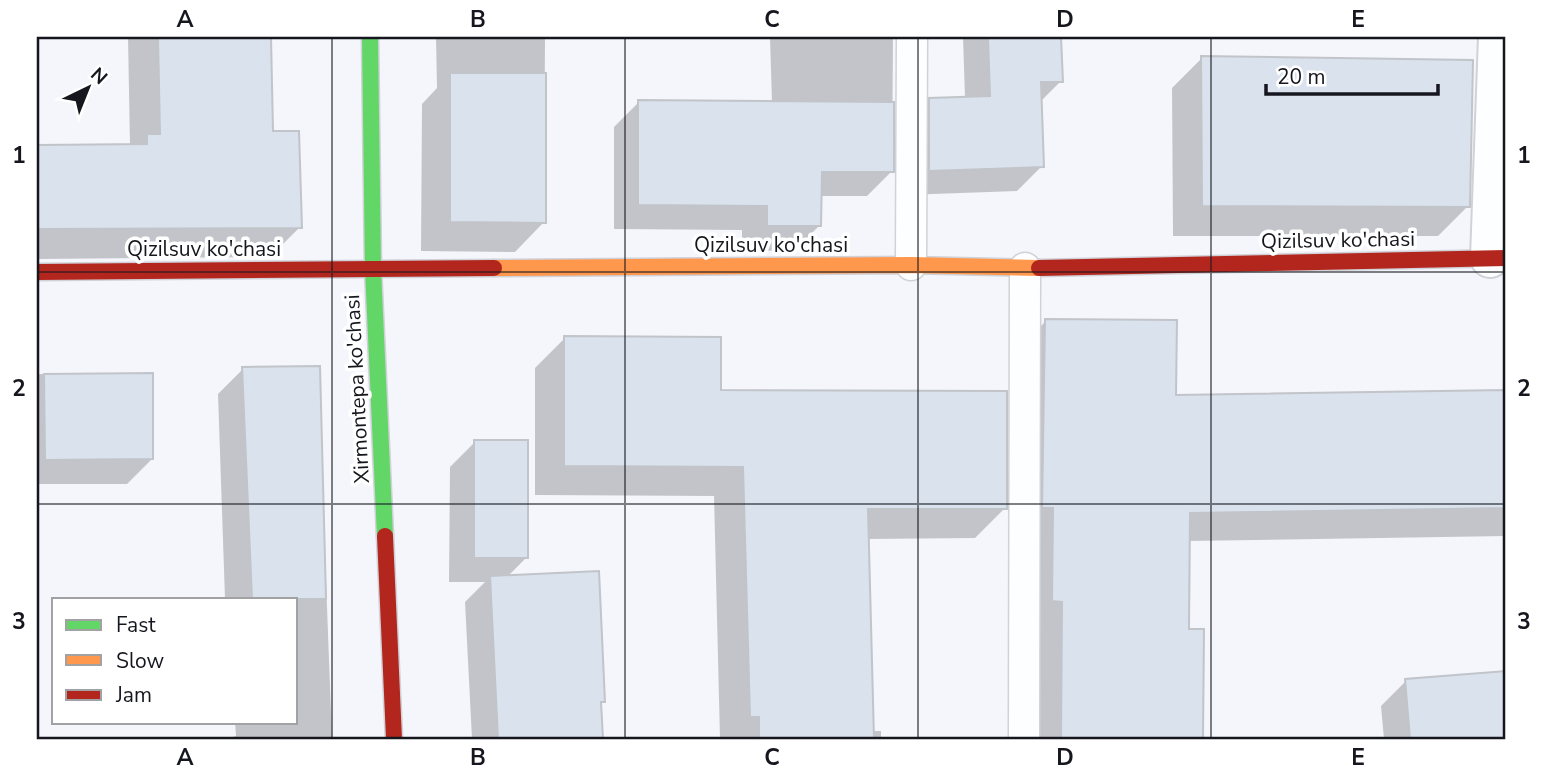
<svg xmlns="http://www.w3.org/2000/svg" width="1543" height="776" font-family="'Nunito Sans',sans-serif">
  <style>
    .shadow { fill: #0003 }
    .building { fill: #dae2ed; stroke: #c1c4c9; stroke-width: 2 }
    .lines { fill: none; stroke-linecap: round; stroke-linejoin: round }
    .lane-casing { stroke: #d0d2d8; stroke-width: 33 }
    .street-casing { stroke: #d0d2d8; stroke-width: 42 }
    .fast-casing { stroke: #d0d2d8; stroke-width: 19 }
    .slow-casing { stroke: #d0d2d8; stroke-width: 19 }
    .jam-casing { stroke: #d0d2d8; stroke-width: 19 }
    .lane { stroke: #fdfeff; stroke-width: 30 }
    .street { stroke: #fdfeff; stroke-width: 38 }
    .fast { stroke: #63d668; stroke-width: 16 }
    .slow { stroke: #ff974d; stroke-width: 16 }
    .jam { stroke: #b3261e; stroke-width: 16 }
    .grid { fill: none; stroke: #16171e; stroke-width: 2; stroke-opacity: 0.55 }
    .labels { text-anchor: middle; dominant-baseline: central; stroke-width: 7; stroke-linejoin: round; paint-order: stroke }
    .street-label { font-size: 21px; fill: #16171e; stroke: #fff }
    .neatline { fill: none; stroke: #16171e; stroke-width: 2.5 }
    .grid-label { font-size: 23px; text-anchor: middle; font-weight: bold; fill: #16171e }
  </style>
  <rect width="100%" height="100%" fill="#f4f6fc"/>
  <path class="shadow" d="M 128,37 L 270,37 L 271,133 L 300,227 L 270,257 L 37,259 L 37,146 L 130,146 Z
    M 436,37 L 545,37 L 544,222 L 515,252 L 421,251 L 422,104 L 437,88 Z
    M 770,37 L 893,37 L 892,171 L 867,196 L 820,196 L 819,226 L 794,251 L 742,250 L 742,230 L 614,229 L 614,127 L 639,102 L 772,103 Z
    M 963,37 L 1060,37 L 1061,81 L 1040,102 L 1042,166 L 1017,191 L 905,195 L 905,124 L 930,99 L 965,98 Z
    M 1202,58 L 1468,206 L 1438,236 L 1173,236 L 1172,88 Z
    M 1046,321 L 1175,396 L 1506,393 L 1506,536 L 1188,541 L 1187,631 L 1203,631 L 1203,739 L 1033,739 L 1017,350 Z
    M 565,338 L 719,392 L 1005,508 L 975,538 L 867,539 L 872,731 L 881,731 L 881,739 L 720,739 L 714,496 L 535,495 L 535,368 Z
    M 318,367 L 332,739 L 226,739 L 236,736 L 235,722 L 296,722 L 296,599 L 225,599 L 218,394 L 243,369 Z
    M 37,374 L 151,375 L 152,459 L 127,484 L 37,484 Z
    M 475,442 L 526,558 L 507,577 L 597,573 L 603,739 L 472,739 L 465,602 L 485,582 L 449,582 L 450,467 Z
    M 1506,673 L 1506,739 L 1384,739 L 1381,706 L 1406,681 Z"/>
  <path class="building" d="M 158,37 L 271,37 L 273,131 L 299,131 L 302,228 L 37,229 L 37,145 L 147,144 L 147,134 L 160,134 Z
    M 988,37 L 1061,37 L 1063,82 L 1041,82 L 1044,167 L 929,171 L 929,98 L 990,96 Z
    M 1201,56 L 1473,60 L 1470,207 L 1202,206 Z
    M 450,73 L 546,73 L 546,223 L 450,222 Z
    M 638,100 L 894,102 L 894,172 L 822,172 L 821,226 L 767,226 L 767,206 L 638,205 Z
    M 1045,319 L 1177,320 L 1176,395 L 1506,390 L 1506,508 L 1190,513 L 1189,629 L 1204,629 L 1203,739 L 1061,739 L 1062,602 L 1052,601 L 1053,508 L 1042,508 Z
    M 564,336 L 721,337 L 721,390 L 1007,391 L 1007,509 L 868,509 L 874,739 L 759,739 L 759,717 L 750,717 L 743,467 L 564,466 Z
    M 320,366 L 326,599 L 252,599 L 242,367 Z
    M 153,373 L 153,459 L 45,460 L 44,374 Z
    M 474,440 L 528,440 L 528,558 L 474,558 Z
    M 599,571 L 605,702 L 601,702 L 603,739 L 498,739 L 490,576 Z
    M 1506,671 L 1506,739 L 1410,739 L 1405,679 Z"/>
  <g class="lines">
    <defs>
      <path id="lane" d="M 911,265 L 912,37
        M 1024,739 L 1025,268"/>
      <path id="street" d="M 1490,258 L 1498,37"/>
      <path id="fast" d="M 370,37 L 373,269 L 385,536"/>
      <path id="slow" d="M 494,268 L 911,265 L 1039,268"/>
      <path id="jam" d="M 1039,268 L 1506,258
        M 37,272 L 494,268
        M 385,536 L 394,739"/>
    </defs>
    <use href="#lane" class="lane-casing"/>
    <use href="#street" class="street-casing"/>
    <use href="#fast" class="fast-casing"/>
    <use href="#slow" class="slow-casing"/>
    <use href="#jam" class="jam-casing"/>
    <use href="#lane" class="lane"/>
    <use href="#street" class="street"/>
    <use href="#fast" class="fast"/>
    <use href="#slow" class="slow"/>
    <use href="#jam" class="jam"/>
  </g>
  <path class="grid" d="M 332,37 L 332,739M 625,37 L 625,739M 918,37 L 918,739M 1211,37 L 1211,739M 37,272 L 1506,272M 37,504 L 1506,504"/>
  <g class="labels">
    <g class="street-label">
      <text transform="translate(1338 240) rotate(-1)">Qizilsuv ko'chasi</text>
      <text x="771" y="245">Qizilsuv ko'chasi</text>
      <text x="204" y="249">Qizilsuv ko'chasi</text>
      <text transform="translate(357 389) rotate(-93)">Xirmontepa ko'chasi</text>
    </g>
  </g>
  <rect width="1543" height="776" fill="none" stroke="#ffffff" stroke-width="77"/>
  <rect x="52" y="598" width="245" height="126" fill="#ffffff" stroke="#a2a2a5" stroke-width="2"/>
  <rect x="66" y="620" width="35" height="10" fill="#63d668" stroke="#a2a2a5" stroke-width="2"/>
  <text x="116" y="632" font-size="21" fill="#16171e">Fast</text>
  <rect x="66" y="655" width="35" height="10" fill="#ff974d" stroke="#a2a2a5" stroke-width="2"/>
  <text x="116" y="668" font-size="21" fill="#16171e">Slow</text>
  <rect x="66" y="690" width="35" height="10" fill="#b3261e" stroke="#a2a2a5" stroke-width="2"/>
  <text x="116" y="702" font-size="21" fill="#16171e">Jam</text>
  <g transform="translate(88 88) rotate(43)" stroke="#ffffff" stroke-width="5" paint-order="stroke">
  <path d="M0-5L12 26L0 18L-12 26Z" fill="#16171e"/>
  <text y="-10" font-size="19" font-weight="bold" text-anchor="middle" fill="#16171e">N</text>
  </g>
  <path d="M1266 84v10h172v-10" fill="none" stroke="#16171e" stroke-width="3.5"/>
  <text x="1277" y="84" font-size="21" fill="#16171e" stroke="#ffffff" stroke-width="5" paint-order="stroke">20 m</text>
  <rect x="38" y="38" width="1466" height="700" class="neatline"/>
  <g class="grid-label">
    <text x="185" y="27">A</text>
    <text x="478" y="27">B</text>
    <text x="772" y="27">C</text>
    <text x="1065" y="27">D</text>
    <text x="1358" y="27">E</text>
    <text x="19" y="163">1</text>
    <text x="1524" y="163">1</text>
    <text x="19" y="396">2</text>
    <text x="1524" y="396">2</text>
    <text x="19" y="629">3</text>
    <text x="1524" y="629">3</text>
    <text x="185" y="765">A</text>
    <text x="478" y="765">B</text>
    <text x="772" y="765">C</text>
    <text x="1065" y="765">D</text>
    <text x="1358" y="765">E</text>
  </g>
</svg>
